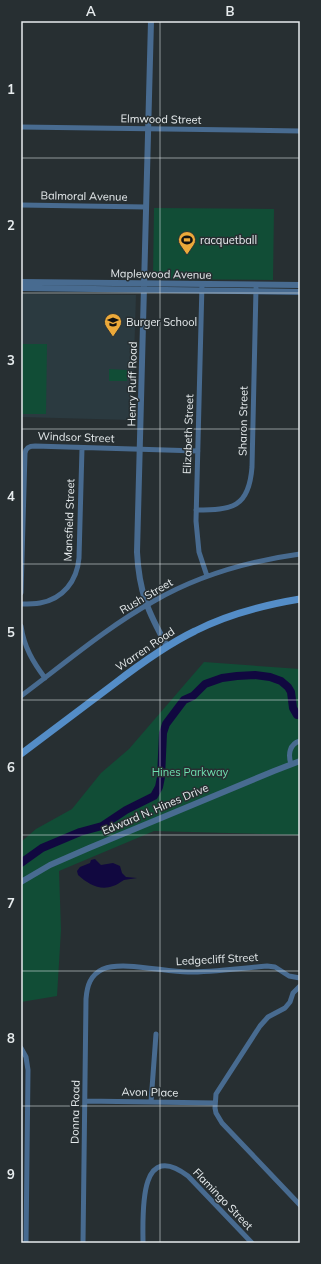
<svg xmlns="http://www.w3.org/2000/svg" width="321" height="1264" font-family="Mulish,sans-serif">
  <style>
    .built { fill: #2b3a40 }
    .green { fill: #114d36 }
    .water { fill: #110840 }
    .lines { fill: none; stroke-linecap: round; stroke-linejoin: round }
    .river { stroke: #110840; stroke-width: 8 }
    .minor { stroke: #486b90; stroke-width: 5 }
    .tertiary { stroke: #486b90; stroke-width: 6 }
    .secondary { stroke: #548dc7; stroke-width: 7 }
    .grid { fill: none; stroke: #e7ecee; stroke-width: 1; stroke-opacity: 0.55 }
    .labels { text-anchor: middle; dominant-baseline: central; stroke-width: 3; stroke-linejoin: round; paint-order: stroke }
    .street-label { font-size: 11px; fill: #e7ecee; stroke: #272f32 }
    .poi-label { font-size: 11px; fill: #e7ecee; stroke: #272f32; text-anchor: start }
    .park-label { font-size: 11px; fill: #6ee0af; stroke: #272f32 }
    .neatline { fill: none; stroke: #e7ecee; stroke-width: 1.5 }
    .grid-label { font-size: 13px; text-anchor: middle; font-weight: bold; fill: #e7ecee }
  </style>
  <rect width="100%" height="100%" fill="#272f32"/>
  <path class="built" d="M 21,294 L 136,295 L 132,420 L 21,417 Z"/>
  <path class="green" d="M 154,208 L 274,209 L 273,280 L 153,279 Z
    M 21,344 L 47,344 L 46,414 L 21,414 Z
    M 109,369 L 127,370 L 127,381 L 109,381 Z
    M 204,662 L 300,669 L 300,835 L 154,831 L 59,871 L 61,930 L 57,996 L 21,1002 L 21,842 L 36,829 L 72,809 L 101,773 L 129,749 Z"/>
  <path class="water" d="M 95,859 L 101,865 L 113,863 L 120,866 L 122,873 L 126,877 L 137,878 C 133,879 128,879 124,880 C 120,882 117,885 113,886 C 100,891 88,884 78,875 L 77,871 L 80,867 L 90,863 L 91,860 Z"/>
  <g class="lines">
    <path class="river" d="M 21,863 L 42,848 L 80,832 L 102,826 L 126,810 L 154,796 L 159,787 L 161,777 L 163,733 L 166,724 L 184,700 L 193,696 L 205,684 L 222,678 L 237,676 L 255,675 L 270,677 L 281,681 L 288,687 L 291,692 L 293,708 L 297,715 L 300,715"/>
    <path class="minor" d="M 21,127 L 300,131
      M 21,205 L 146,207
      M 202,284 L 196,521 L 199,552 L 207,576
      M 196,510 C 232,510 249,508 252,467 L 256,288
      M 21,593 L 25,453 C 26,447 30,446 35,446 L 198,451
      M 21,604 C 27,604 34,604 40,603 C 63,599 77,581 79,558 L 82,448
      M 21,626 C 24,647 33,662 45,678
      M 21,696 C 64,664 107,627 154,601 C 199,575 249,561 300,554
      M 291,764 C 288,755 289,744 300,741
      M 300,986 L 293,993 L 290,1002 L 285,1008 L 268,1017 L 260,1026 L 216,1094 L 215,1108 L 216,1113 L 222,1123 L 300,1205
      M 21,1048 L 26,1057 L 28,1070 L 26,1243
      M 85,1101 L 215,1103
      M 151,1102 L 156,1034
      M 83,1243 L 86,999 C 87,986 90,975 103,969 C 123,961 165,972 188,972 C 214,972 241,968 267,966 L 275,967 L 289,976 L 300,978
      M 143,1243 C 143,1215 138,1138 188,1176 L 252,1243"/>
    <path class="tertiary" d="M 151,21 L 137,552 C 139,592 148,612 167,646
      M 21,282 L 300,285
      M 21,288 L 300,292
      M 21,882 L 50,865 L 89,848 L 274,771 L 300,761"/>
    <path class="secondary" d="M 21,754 C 52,731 83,707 114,684 C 140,664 166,645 195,631 C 228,614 264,605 300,599"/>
  </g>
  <path class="grid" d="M 160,21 L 160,1243M 21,158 L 300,158M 21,293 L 300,293M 21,429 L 300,429M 21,564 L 300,564M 21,700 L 300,700M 21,835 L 300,835M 21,971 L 300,971M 21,1106 L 300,1106"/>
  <defs>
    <symbol id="stadium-pin" viewBox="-11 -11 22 30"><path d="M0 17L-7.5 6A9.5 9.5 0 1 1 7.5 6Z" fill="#eca93a" stroke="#272f32"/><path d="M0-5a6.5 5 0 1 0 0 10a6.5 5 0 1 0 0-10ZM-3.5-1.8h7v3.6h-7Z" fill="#111"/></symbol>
    <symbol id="school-pin" viewBox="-11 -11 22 30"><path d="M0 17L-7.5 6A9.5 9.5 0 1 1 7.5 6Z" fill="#eca93a" stroke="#272f32"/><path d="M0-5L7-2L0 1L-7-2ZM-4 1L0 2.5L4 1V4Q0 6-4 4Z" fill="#111"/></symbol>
  </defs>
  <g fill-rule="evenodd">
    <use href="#stadium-pin" x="177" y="230" width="20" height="27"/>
    <use href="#school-pin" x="103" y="312" width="20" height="27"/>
  </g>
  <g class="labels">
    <g class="street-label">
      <text transform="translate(161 119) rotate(1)">Elmwood Street</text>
      <text transform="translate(84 196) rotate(1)">Balmoral Avenue</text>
      <text transform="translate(161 274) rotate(1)">Maplewood Avenue</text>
      <text transform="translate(132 384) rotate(-89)">Henry Ruff Road</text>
      <text transform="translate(243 421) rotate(-89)">Sharon Street</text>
      <text transform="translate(188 434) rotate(-88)">Elizabeth Street</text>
      <text transform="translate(76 437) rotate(2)">Windsor Street</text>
      <text transform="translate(69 520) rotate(-88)">Mansfield Street</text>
      <text transform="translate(146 596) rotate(-30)">Rush Street</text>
      <text transform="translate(145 649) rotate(-34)">Warren Road</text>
      <text transform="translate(155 809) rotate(-23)">Edward N. Hines Drive</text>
      <text transform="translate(217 959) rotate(-3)">Ledgecliff Street</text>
      <text transform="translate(150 1092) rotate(1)">Avon Place</text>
      <text transform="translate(75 1112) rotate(-89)">Donna Road</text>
      <text transform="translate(223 1199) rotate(46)">Flamingo Street</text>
    </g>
    <g class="poi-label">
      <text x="200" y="240">racquetball</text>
      <text x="126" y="322">Burger School</text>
    </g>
    <g class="park-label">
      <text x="190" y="772">Hines Parkway</text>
    </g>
  </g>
  <rect width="321" height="1264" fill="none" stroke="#272f32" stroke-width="44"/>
  <rect x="22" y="22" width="277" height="1220" class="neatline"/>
  <g class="grid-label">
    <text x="91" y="16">A</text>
    <text x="230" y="16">B</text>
    <text x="11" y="94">1</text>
    <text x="11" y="230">2</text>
    <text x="11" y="365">3</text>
    <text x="11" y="501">4</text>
    <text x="11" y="637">5</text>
    <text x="11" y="772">6</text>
    <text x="11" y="908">7</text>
    <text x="11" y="1043">8</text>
    <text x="11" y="1179">9</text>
  </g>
</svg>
